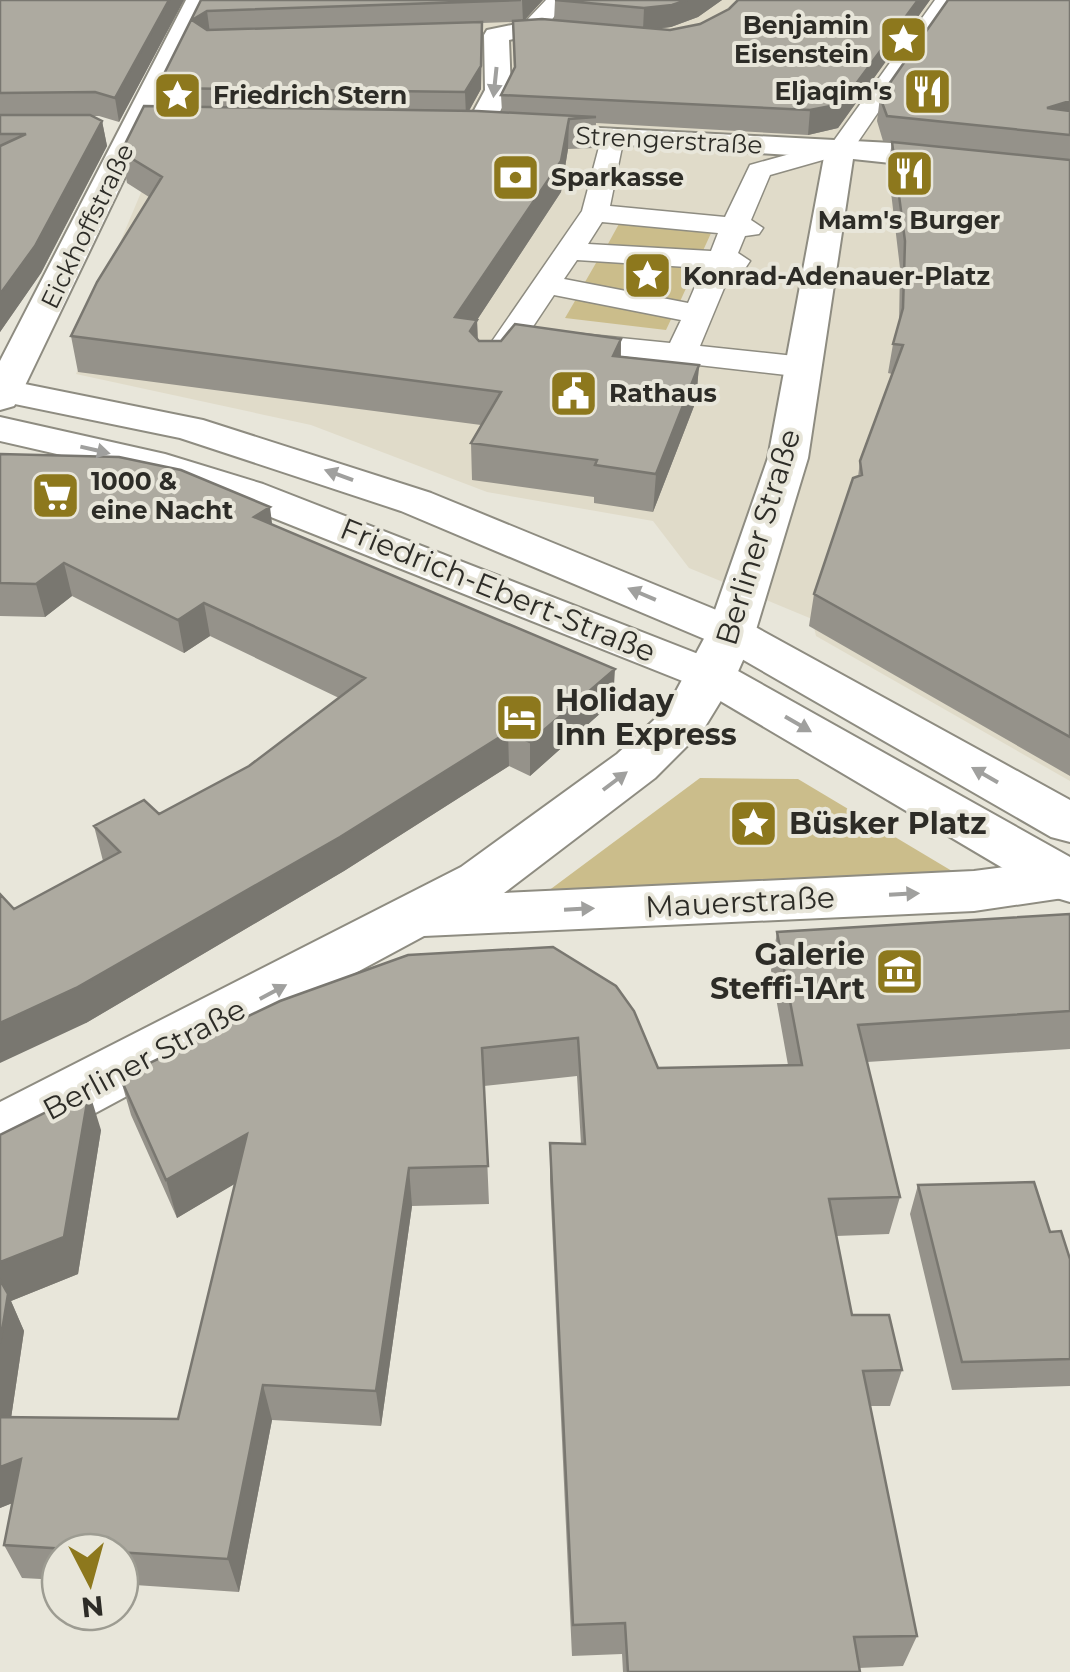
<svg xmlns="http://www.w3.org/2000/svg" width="1070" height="1672" font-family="Montserrat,sans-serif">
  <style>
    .built { fill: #e0dbc9 }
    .green { fill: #cbbd8b }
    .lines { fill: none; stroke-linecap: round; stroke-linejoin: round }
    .pedestrian-casing { stroke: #8e8c81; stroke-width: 3 }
    .minor-casing { stroke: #8e8c81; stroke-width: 4 }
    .secondary-casing { stroke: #8e8c81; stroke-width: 4 }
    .pedestrian { fill: #fff; fill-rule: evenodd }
    .minor { fill: #fff; fill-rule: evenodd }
    .secondary { fill: #fff; fill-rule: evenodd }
    .wall { fill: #95928a; fill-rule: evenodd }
    .shaded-wall { fill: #797770 }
    .building { fill: #adaaa0; stroke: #797770; stroke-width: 2.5 }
    .oneway { fill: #a0a09e }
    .labels { text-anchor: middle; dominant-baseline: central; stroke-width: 8; stroke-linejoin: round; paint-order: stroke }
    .far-poi-label { font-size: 25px; font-weight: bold; fill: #2d2c27; stroke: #e8e6da; text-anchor: start }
    .far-street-label { font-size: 25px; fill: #2d2c27; stroke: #e8e6da }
    .street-label { font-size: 30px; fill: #2d2c27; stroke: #e8e6da }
    .poi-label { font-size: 30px; font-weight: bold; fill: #2d2c27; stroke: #e8e6da; text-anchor: start }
  </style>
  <rect width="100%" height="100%" fill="#e8e6da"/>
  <path class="built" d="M 222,0 L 1070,0 L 1070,781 L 816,636 L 812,619 L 689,568 L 653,521 L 487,492 L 311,425 L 76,374 L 135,244 L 121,240 Z"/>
  <path class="green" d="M 620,222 L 712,231 L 701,255 L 603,253 Z
    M 600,256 L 699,260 L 677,308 L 581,289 Z
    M 579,294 L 674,313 L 666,330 L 565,318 Z
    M 700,778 L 798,779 L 962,877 L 536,900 Z"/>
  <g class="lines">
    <defs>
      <path id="pedestrian" d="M 546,0 L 567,0 L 543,31 L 529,31 L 526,21 Z
        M 935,0 L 955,0 L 851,152 L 770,175 L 751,220 L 763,228 L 759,234 L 745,236 L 738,253 L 750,261 L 746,267 L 732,269 L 700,346 L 804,357 L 815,360 L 820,367 L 815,374 L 804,377 L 549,348 L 544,341 L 549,334 L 560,332 L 670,343 L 681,320 L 554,295 L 502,373 L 480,373 L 475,366 L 582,211 L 603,132 L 612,130 L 624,137 L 610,206 L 725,217 L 750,165 L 833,142 ZM 602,222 L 718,233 L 711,251 L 588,244 ZM 577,260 L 703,268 L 688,303 L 564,279 Z"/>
      <path id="minor" d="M 186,0 L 210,0 L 19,398 L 14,406 L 0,410 L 0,361 Z
        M 536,20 L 586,28 L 598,35 L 586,42 L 536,34 L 509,40 L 511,90 L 488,135 L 468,135 L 464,129 L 485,90 L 484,35 L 487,30 Z
        M 520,124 L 892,143 L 1070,164 L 1070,182 L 853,159 L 808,458 L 755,633 L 736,676 L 703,730 L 655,778 L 504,893 L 974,871 L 1065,859 L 1070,861 L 1070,897 L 974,911 L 424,936 L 23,1152 L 0,1160 L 0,1102 L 461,867 L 617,754 L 667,708 L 707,633 L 768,458 L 824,157 L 510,138 L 506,132 L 510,126 Z"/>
      <path id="secondary" d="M 0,379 L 203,420 L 431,493 L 748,623 L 1070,800 L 1070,842 L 1051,837 L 714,643 L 401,511 L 180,438 L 0,401 Z
        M 0,417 L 165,454 L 263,484 L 729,666 L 1070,857 L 1070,902 L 1050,896 L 695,686 L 233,502 L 140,473 L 0,441 Z"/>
    </defs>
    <use href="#pedestrian" class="pedestrian-casing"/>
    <use href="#minor" class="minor-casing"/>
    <use href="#secondary" class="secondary-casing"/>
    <use href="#pedestrian" class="pedestrian"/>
    <use href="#minor" class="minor"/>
    <use href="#secondary" class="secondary"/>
  </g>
  <path class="wall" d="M 0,0 L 184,0 L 119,122 L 99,116 L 92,116 L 102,121 L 107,146 L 41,273 L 0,332 Z
    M 201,0 L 543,0 L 524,20 L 554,20 L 555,1 L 722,0 L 698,17 L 671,27 L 658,29 L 670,30 L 700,24 L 729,9 L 738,0 L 930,0 L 838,128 L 808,135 L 596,123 L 595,148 L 568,149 L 561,192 L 477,320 L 478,340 L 479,341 L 621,339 L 621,356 L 699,365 L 696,401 L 653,512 L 594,503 L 594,497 L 472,480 L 471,443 L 481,425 L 78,372 L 71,336 L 149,197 L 127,183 L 121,152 L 160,106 L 157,88 ZM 513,22 L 514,68 L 501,95 L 502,112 L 469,111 L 481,89 L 482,23 Z
    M 1070,0 L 1070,776 L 809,626 L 814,594 L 858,477 L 860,461 L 892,374 L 888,373 L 893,344 L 899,324 L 900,268 L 888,167 L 892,142 L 883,141 L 877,121 L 880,97 Z
    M 0,454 L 272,524 L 613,702 L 530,776 L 509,766 L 344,871 L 86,1023 L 14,909 L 103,861 L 94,826 L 159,814 L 249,766 L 339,698 L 210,636 L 184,653 L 72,596 L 45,617 L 0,616 Z
    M 1070,914 L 1070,1049 L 867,1062 L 900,1197 L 889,1234 L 836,1236 L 852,1315 L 902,1370 L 890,1406 L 870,1406 L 917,1636 L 903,1666 L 859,1668 L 860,1672 L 623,1672 L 622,1654 L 572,1656 L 550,1181 L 550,1143 L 581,1144 L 577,1076 L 484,1086 L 489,1204 L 412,1206 L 381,1426 L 272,1420 L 239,1592 L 120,1584 L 120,1552 L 60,1552 L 60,1580 L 22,1578 L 4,1545 L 12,1503 L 0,1508 L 0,1135 L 101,1130 L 78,1274 L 11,1301 L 24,1331 L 11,1418 L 178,1419 L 235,1183 L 177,1218 L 131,1115 L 120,1077 L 408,955 L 658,1068 L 788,1065 L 771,970 L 777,932 Z
    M 918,1185 L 1050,1232 L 1070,1259 L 1070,1386 L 952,1390 L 910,1214 Z"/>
  <path class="shaded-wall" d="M 169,0 L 184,0 L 119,122 L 115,98 Z
    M 522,0 L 543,0 L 523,22 Z
    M 687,0 L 722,0 L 698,17 L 671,27 L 643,30 L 644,8 Z
    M 918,0 L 930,0 L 838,128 L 808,135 L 810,110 Z
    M 207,11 L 210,33 L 192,20 Z
    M 482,22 L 481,89 L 466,116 L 465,92 Z
    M 1070,101 L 1070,124 L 1041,133 L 1047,108 Z
    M 569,119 L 568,149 L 561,192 L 456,352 L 455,317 Z
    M 102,121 L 107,146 L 41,273 L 0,332 L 0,294 Z
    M 477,320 L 478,355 L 470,331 Z
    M 621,339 L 620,374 L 613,356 Z
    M 699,365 L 696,401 L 653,512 L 656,474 Z
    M 270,507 L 274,539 L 254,517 Z
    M 64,563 L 72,596 L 45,617 L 36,584 Z
    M 204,603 L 210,636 L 184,653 L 178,620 Z
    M 615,669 L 613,702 L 530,776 L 530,742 Z
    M 508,732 L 509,766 L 344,871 L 86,1023 L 0,1063 L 0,1023 Z
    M 89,1091 L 101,1130 L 78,1274 L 11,1301 L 24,1331 L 6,1452 L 0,1441 L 0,1262 Z
    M 247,1134 L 255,1172 L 177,1218 L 166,1180 Z
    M 409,1168 L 412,1206 L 381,1426 L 376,1391 Z
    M 263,1385 L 272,1420 L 239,1592 L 228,1559 Z
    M 21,1459 L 38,1493 L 0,1508 L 0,1467 Z"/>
  <path class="building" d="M 0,0 L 169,0 L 115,98 L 95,92 L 0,93 Z
    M 201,0 L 521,0 L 207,11 L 192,20 L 207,30 L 482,22 L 481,66 L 465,92 L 157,88 Z
    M 555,0 L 687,0 L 672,5 L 644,8 Z
    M 738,0 L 918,0 L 841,104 L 810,110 L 501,95 L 515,67 L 513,21 L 542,19 L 670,30 L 700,24 L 729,9 Z
    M 948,0 L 1070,0 L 1070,101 L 1047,108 L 1070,111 L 1070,135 L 887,116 L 880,97 Z
    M 144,106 L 477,111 L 596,117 L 569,119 L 561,161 L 455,317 L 477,320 L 470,331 L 479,341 L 501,341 L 515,324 L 621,339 L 613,356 L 699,365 L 656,474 L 595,465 L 597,460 L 471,443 L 501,392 L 71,336 L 97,282 L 162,177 L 121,152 Z
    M 0,115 L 90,115 L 102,121 L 35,246 L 0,294 L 0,146 L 26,134 L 0,134 Z
    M 892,142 L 1070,160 L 1070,737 L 814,594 L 853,478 L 862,475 L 860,461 L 903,345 L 893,344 L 903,308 L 905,241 Z
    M 0,454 L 119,457 L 181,470 L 270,507 L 254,517 L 615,669 L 530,742 L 508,732 L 340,837 L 76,988 L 0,1023 L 0,894 L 14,909 L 120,852 L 94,826 L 144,800 L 159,814 L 249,766 L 365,678 L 204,603 L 178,620 L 64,563 L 36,584 L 0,583 Z
    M 1070,914 L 1070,1011 L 858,1025 L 900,1197 L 829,1199 L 852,1315 L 889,1315 L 902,1370 L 863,1371 L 917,1636 L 854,1637 L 860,1672 L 628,1672 L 625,1623 L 573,1625 L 550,1143 L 585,1144 L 578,1038 L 482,1048 L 488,1166 L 409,1168 L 376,1391 L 263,1385 L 228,1559 L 4,1545 L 21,1459 L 0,1467 L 0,1417 L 178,1419 L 247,1134 L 166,1180 L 120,1077 L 280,1001 L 408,955 L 553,947 L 616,986 L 634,1011 L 658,1068 L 802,1065 L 777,932 Z
    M 89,1091 L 64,1237 L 0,1262 L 0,1135 Z
    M 1034,1182 L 1050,1232 L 1061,1231 L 1070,1259 L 1070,1359 L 962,1362 L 918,1185 Z
    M 0,1280 L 8,1294 L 0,1343 Z"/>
  <defs><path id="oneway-solid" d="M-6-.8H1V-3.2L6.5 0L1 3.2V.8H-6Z" transform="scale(2.5)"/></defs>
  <g class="oneway">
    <use href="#oneway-solid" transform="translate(495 82) rotate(96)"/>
    <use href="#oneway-solid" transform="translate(95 450) rotate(13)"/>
    <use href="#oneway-solid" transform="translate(339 475) rotate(-160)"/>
    <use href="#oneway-solid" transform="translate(642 594) rotate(-157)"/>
    <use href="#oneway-solid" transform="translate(798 724) rotate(30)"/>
    <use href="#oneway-solid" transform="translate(985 775) rotate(-150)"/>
    <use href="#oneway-solid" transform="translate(615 781) rotate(-37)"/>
    <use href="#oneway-solid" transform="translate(904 894) rotate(-3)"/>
    <use href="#oneway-solid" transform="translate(579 909) rotate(-3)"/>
    <use href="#oneway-solid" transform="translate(273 992) rotate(-28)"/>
  </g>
  <defs>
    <symbol id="sight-square" viewBox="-11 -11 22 22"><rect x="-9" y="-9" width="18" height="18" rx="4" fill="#8d781d" stroke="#e8e6da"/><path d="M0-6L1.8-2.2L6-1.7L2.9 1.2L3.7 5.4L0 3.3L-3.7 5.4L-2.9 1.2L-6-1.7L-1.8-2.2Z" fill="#fff"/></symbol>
    <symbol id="restaurant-square" viewBox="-11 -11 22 22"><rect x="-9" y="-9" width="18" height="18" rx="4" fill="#8d781d" stroke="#e8e6da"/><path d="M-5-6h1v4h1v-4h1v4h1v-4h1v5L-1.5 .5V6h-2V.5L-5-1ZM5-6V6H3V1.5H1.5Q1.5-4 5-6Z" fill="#fff"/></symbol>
    <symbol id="bank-square" viewBox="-11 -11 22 22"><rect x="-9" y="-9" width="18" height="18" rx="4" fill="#8d781d" stroke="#e8e6da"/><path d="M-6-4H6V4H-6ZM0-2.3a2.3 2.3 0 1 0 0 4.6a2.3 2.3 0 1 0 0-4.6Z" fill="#fff"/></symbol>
    <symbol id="civic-square" viewBox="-11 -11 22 22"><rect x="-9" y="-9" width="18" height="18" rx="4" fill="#8d781d" stroke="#e8e6da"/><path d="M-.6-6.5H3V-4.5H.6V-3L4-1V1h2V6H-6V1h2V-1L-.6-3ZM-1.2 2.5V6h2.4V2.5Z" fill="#fff"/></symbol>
    <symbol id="supermarket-square" viewBox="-11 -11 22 22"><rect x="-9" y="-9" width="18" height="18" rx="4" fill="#8d781d" stroke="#e8e6da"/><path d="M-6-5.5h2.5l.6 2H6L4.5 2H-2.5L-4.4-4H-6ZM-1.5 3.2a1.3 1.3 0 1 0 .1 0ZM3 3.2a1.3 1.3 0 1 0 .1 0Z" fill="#fff"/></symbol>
    <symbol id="hotel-square" viewBox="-11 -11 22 22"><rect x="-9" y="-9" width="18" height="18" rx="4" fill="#8d781d" stroke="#e8e6da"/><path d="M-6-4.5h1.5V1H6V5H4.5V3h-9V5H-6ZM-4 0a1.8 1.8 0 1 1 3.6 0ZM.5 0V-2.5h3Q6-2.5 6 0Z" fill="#fff"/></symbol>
    <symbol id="museum-square" viewBox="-11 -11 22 22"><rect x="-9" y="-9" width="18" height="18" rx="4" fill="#8d781d" stroke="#e8e6da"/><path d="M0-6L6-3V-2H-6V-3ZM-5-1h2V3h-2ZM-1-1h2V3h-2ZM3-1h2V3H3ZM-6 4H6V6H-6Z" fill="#fff"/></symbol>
  </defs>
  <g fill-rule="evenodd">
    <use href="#sight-square" x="876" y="12" width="55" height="55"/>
    <use href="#restaurant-square" x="900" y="64" width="55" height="55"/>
    <use href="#sight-square" x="150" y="68" width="55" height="55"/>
    <use href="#restaurant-square" x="882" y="146" width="55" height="55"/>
    <use href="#bank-square" x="488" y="150" width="55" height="55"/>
    <use href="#sight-square" x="620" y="248" width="55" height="55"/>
    <use href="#civic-square" x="546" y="366" width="55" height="55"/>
    <use href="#supermarket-square" x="28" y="468" width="55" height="55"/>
    <use href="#hotel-square" x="492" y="690" width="55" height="55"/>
    <use href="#sight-square" x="726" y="796" width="55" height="55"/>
    <use href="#museum-square" x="872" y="944" width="55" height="55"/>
  </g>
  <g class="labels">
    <g class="far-poi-label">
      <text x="869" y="25" text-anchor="end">Benjamin<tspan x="869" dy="29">Eisenstein</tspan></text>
      <text x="892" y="91" text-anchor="end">Eljaqim's</text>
      <text x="213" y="95">Friedrich Stern</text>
      <text x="551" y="177">Sparkasse</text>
      <text x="909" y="220" text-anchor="middle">Mam's Burger</text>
      <text x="683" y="276">Konrad-Adenauer-Platz</text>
      <text x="609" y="393">Rathaus</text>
      <text x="91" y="481">1000 &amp;<tspan x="91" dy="29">eine Nacht</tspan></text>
    </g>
    <g class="far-street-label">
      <text transform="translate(669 140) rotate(3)">Strengerstraße</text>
      <text transform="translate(87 226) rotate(-64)">Eickhoffstraße</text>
    </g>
    <g class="street-label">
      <text transform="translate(758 537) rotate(-73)">Berliner Straße</text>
      <text transform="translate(498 590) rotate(22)">Friedrich-Ebert-Straße</text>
      <text transform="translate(740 902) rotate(-3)">Mauerstraße</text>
      <text transform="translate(144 1059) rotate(-28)">Berliner Straße</text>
    </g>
    <g class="poi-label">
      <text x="555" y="700">Holiday<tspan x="555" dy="34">Inn Express</tspan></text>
      <text x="789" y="823">Büsker Platz</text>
      <text x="865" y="954" text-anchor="end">Galerie<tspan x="865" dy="34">Steffi-1Art</tspan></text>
    </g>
  </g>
  <g transform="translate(90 1582) rotate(174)"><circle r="48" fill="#e8e6da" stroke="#9d9c92" stroke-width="2.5"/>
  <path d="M0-8L18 38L0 25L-18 38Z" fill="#8d781d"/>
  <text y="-15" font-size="28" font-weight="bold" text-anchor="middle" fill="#2d2c27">N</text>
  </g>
</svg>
